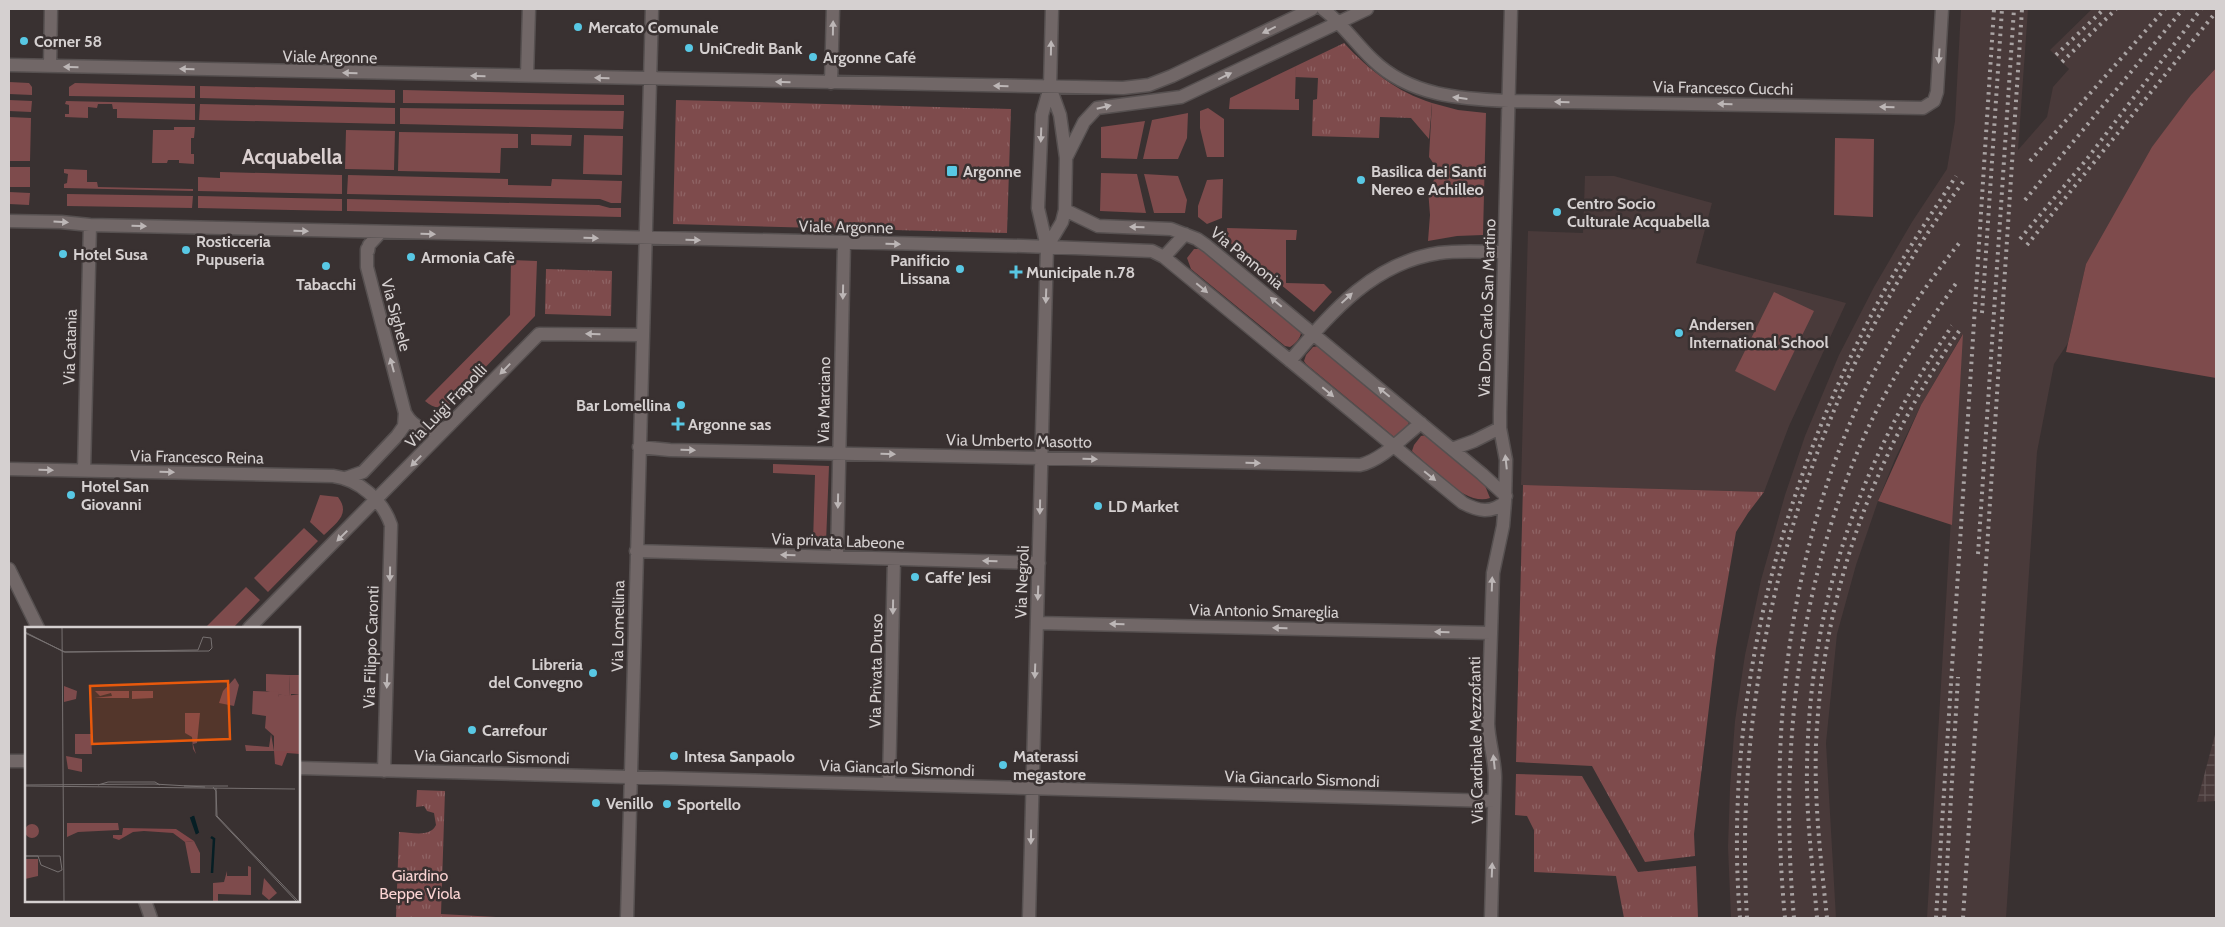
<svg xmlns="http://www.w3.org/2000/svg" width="2225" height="927" font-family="Cabin,sans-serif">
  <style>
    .built { fill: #493a3a }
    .industrial { fill: url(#industrial-grid) }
    .grass { fill: #7e4b4c }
    .park { fill: url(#park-tufts) }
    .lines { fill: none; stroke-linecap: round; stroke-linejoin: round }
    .minor-casing { stroke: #565050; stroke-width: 15 }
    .minor { stroke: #716767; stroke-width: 12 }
    .rail { stroke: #a9a3a3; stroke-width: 4; stroke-dasharray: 2.5 5; stroke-linecap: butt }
    .oneway { fill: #bcb6b6 }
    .poi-dot { fill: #58c8e4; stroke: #393131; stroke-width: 2 }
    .labels { text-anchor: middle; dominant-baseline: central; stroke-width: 5; stroke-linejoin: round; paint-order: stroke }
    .poi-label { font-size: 16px; font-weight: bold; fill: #d5d0d0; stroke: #393131; text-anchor: start }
    .street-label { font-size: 16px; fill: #d5d0d0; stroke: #393131 }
    .park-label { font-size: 16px; fill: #fad3d2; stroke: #393131 }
    .district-label { font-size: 21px; font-weight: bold; fill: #dbd0d0; stroke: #393131 }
    .inset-river { fill: none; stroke: #061e24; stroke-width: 2.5 }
    .inset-road { fill: none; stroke: #777171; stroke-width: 1 }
    .view { fill: #e8590c; fill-opacity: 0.15; stroke: #e8590c; stroke-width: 2.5 }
    .inset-edge { fill: none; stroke: #d5d0d0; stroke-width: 2.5 }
  </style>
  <defs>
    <pattern id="industrial-grid" width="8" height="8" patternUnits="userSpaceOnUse" patternTransform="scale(1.25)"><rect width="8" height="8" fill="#493a3a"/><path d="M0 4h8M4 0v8" fill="none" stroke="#625555"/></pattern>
    <pattern id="park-tufts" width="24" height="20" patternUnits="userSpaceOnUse" patternTransform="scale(1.25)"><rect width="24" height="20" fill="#7e4b4c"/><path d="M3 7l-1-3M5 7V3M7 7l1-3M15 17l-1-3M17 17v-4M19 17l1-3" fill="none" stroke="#8f6465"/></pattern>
  </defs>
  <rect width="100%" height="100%" fill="#393131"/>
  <path class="built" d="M 1961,9 L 2028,9 L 2018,150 L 2047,117 L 2053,87 L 2069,69 L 2050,50 L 2092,9 L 2216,9 L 2216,68 L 2191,95 L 2086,264 L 2068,343 L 2054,364 L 2037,452 L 2006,918 L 1927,918 L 1962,335 L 1921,405 L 1895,459 L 1878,501 L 1856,565 L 1837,634 L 1826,743 L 1836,918 L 1731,918 L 1728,847 L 1730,788 L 1735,721 L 1745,655 L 1761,580 L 1785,495 L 1805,436 L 1839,355 L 1874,287 L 1912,222 L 1947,169 L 1955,121 Z
    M 1585,176 L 1614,176 L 1712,203 L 1696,263 L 1846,303 L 1789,426 L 1764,492 L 1521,485 L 1528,231 L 1583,233 Z"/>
  <path class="industrial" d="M 2216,731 L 2216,801 L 2197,802 Z"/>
  <path class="grass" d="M 1296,66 L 1295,99 L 1299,99 L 1299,110 L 1229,109 L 1230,98 Z
    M 2216,68 L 2216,378 L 2066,352 L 2086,264 L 2152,147 L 2191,95 Z
    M 9,82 L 29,83 L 32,87 L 32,95 L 9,94 Z
    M 75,83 L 195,86 L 195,98 L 69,96 L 69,87 Z
    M 200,86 L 395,90 L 395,103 L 200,98 Z
    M 403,90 L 624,95 L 624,105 L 403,103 Z
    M 9,100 L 32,101 L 31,112 L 9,111 Z
    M 66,101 L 195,104 L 195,120 L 117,118 L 117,109 L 113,109 L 112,104 L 98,104 L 97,108 L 88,107 L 88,118 L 65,117 L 65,114 L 69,114 L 69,105 L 65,104 Z
    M 1432,103 L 1458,110 L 1486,113 L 1483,235 L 1457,236 L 1428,241 L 1430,215 L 1428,189 C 1438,178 1438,168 1429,157 Z
    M 200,104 L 395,108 L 395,124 L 199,120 Z
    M 400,108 L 624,111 L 623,129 L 400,124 Z
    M 1208,108 L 1224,119 L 1224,157 L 1207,157 L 1200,128 L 1200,111 Z
    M 1188,113 L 1187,138 L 1178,159 L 1143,159 L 1152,120 Z
    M 9,117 L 31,118 L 30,161 L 9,161 Z
    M 1145,121 L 1137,159 L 1101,158 L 1101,127 Z
    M 174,127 L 195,127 L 194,138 L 191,138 L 191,154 L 194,154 L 194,164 L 179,163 L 179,160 L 168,160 L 167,163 L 152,163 L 153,130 L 174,130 Z
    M 346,130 L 395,131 L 394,170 L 345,169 Z
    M 399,132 L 518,134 L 518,148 L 501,148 L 500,173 L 398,171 Z
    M 531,134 L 572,135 L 571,146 L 531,145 Z
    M 584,135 L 623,136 L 622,175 L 583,174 Z
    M 1835,138 L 1874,139 L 1873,217 L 1834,215 Z
    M 9,167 L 30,167 L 30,187 L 9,187 Z
    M 64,169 L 87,170 L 87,182 L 97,182 L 98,187 L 193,189 L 193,191 L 64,188 L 64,184 L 67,183 L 68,174 L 64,173 Z
    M 220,172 L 342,175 L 342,194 L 198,191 L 198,177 L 220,178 Z
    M 1101,173 L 1137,174 L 1146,213 L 1100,211 Z
    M 1144,174 L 1178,176 L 1187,200 L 1185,213 L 1154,213 Z
    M 348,175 L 508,179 L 508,185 L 551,186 L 552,179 L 622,181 L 621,203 L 611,203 L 600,199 L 347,194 Z
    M 1223,179 L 1222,218 L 1207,224 L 1198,217 L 1198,206 L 1207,180 Z
    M 9,192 L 30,193 L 29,205 L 9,204 Z
    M 67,194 L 193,196 L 192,208 L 67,206 Z
    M 198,196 L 342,199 L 342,211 L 198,208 Z
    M 347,199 L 599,205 L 610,208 L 621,208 L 621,217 L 347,211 Z
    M 1227,228 L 1297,230 L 1296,240 L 1286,240 L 1286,283 L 1324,284 L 1332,292 L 1314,312 L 1228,241 Z
    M 1194,249 L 1201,249 L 1301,332 C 1301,338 1295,344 1290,347 L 1285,346 L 1191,269 L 1187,258 Z
    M 511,260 L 537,261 L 535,316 L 449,405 C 439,409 433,408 425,401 L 510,315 Z
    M 1774,292 L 1814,311 L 1775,391 L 1735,371 Z
    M 1963,334 L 1952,525 L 1878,501 L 1921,405 Z
    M 1319,346 L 1409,421 L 1408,426 L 1397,437 L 1393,436 L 1306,364 L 1304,361 L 1306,355 L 1313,347 Z
    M 1427,435 L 1484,483 L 1490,498 C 1466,507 1432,468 1414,453 L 1412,451 L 1414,445 L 1421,436 Z
    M 773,464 L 829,466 L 826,543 L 813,543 L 815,475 L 773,473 Z
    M 320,495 L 338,497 C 351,514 336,523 324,535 L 310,522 Z
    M 304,528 L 318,541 L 268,592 L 254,578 Z
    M 246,587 L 260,600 L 233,628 L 205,628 Z"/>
  <path class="park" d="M 1344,43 C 1369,70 1397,92 1432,103 L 1429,139 L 1411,118 L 1380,117 L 1379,138 L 1312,136 L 1313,100 L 1317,99 L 1318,78 L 1295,77 L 1296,66 Z
    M 676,100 L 1011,109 L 1007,233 L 673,224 Z
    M 546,269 L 612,271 L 611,316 L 545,314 Z
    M 1523,485 L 1764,492 L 1748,513 L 1736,532 L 1716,648 L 1694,834 L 1695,856 L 1645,862 L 1592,766 L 1516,762 Z
    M 1516,774 L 1582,776 L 1638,872 L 1696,866 L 1698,918 L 1624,918 L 1616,876 L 1534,872 L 1534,830 L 1527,816 L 1515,815 Z
    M 417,790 L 445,791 L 441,914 L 496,917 L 496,918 L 396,918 L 399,832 C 411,832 430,838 436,825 L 434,813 L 427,811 L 424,806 L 416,807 Z"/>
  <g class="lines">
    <defs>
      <path id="minor" d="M 1323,9 C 1343,24 1355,43 1373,60 C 1410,96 1461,99 1509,101 L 1923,108 L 1934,101 L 1937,92 L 1942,9
        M 9,65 L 1123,88 L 1149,85 L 1172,76 L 1312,9
        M 50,66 L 51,9
        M 527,76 L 529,9
        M 831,83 L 833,9
        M 1066,158 L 1084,122 L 1097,108 L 1181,97 L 1367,9
        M 1065,210 L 1098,226 L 1171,229 L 1197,239 L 1207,246 L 1482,474 L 1506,496
        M 9,221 L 61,222 L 90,225 L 1023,246 L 1152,251 L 1164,257 L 1463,503 C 1478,511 1491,514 1505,502
        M 1047,247 L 1062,222 L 1065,210 L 1066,158 L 1060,115 L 1050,87
        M 1164,257 L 1185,234
        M 1290,361 C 1331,313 1372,263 1439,253 C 1461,250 1483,252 1504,252
        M 405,413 C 414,429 430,435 447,427
        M 639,447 L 670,450 L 1360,465 C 1382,460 1403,437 1421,423
        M 1452,449 L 1474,441 L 1500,428
        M 9,469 L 333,476 C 359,479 383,501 391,525 L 384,771
        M 84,471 L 90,225
        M 346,478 L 363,472 L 397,436 L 404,426 L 405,413 L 367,267 L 367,249 L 368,251 L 369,245 L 380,233
        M 636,551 L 1039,563
        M 837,557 L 844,243
        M 9,569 L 38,628
        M 1037,623 L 1491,633
        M 249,628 L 539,334 L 642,335
        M 9,761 L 26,761
        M 299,768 L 1494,801
        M 889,784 L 894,559
        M 145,901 L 151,918
        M 627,918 L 652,9
        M 1029,918 L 1047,247 L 1038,208 L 1042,115 L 1050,87 L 1052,9
        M 1491,918 L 1495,778 C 1495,760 1489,743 1488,724 L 1493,573 L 1503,526 L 1505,502 L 1506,460 L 1500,428 L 1500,413 L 1511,9"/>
    </defs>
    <use href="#minor" class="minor-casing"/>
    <use href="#minor" class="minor"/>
    <path class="rail" d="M 2056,55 L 2104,9
      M 2062,62 L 2116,9
      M 2030,161 L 2165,9
      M 2025,200 L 2183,9
      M 2020,239 L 2087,159 L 2201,9
      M 2027,245 L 2216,12
      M 1982,313 L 2002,9
      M 1978,554 L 2014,9
      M 1740,918 C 1723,708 1778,493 1875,308 C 1899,262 1928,219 1956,176
      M 1747,918 C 1731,659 1809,391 1963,182
      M 1785,918 C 1767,729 1789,527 1882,357 C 1904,316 1931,279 1960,242
      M 1794,918 C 1780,762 1795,604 1855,458 C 1880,395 1918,337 1957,282
      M 1817,918 C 1813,868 1806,818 1807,768 C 1809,605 1860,459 1952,326
      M 1827,918 C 1821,861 1814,803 1816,744 C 1823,592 1873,456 1959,331
      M 1936,918 L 1994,9
      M 1944,918 L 1958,677
      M 1963,918 L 2022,9"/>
  </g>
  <defs><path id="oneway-solid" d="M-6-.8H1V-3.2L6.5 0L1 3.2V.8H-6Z" transform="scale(1.25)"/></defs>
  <g class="oneway">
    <use href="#oneway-solid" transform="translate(833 28) rotate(-89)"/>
    <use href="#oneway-solid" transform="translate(1269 30) rotate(154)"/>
    <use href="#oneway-solid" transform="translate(1051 48) rotate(-89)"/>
    <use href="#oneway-solid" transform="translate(1939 56) rotate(94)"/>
    <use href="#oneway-solid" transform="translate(71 67) rotate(-179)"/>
    <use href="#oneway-solid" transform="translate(187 69) rotate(-179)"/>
    <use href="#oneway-solid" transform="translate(350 73) rotate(-179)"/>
    <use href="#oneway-solid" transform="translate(478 76) rotate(-179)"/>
    <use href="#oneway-solid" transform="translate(1225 76) rotate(-26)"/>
    <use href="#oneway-solid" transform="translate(602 78) rotate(-179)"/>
    <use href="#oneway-solid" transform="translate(783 82) rotate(-179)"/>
    <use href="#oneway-solid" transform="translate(1001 86) rotate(-179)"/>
    <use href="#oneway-solid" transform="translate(1460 98) rotate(-173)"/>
    <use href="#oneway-solid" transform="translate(1562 102) rotate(-179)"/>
    <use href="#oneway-solid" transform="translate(1725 104) rotate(-179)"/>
    <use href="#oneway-solid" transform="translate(1104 107) rotate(-14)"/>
    <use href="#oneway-solid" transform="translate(1887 107) rotate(-179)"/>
    <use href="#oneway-solid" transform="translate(1041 135) rotate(92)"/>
    <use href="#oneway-solid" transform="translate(61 222) rotate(4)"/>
    <use href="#oneway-solid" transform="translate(139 226) rotate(2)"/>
    <use href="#oneway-solid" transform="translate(1137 227) rotate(-179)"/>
    <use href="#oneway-solid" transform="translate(301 231) rotate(2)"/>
    <use href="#oneway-solid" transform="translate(428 234) rotate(1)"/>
    <use href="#oneway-solid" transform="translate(591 238) rotate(1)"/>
    <use href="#oneway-solid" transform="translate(693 240) rotate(1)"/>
    <use href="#oneway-solid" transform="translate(893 244) rotate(1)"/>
    <use href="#oneway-solid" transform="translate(1202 288) rotate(40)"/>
    <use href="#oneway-solid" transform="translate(843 292) rotate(91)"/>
    <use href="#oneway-solid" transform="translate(1046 296) rotate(92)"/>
    <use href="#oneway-solid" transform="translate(1347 298) rotate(-43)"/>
    <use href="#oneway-solid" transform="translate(1276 302) rotate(-140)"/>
    <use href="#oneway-solid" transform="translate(593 334) rotate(-179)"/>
    <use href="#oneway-solid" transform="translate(392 365) rotate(-105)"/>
    <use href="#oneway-solid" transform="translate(505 369) rotate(134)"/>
    <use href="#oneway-solid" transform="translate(1328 392) rotate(40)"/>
    <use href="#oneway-solid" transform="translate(1384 392) rotate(-140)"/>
    <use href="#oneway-solid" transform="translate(688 450) rotate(1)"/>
    <use href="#oneway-solid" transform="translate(888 454) rotate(2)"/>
    <use href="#oneway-solid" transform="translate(1090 459) rotate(1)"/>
    <use href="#oneway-solid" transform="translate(416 461) rotate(134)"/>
    <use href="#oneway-solid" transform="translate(1506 462) rotate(-96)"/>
    <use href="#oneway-solid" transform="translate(1253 463) rotate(1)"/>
    <use href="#oneway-solid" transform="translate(46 470) rotate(1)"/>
    <use href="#oneway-solid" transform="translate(167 472) rotate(1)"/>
    <use href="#oneway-solid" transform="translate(1430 476) rotate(39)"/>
    <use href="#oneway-solid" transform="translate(838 501) rotate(91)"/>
    <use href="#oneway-solid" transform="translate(1040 507) rotate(91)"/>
    <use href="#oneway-solid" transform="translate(342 536) rotate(135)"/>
    <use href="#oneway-solid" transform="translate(788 555) rotate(-178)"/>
    <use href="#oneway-solid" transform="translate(990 561) rotate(-178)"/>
    <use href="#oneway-solid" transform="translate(390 574) rotate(91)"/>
    <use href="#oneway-solid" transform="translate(1492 584) rotate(-88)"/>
    <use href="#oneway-solid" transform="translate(1038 593) rotate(92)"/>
    <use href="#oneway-solid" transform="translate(893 607) rotate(91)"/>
    <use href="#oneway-solid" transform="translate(1117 624) rotate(-179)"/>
    <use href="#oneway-solid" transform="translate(1280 628) rotate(-179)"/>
    <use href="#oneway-solid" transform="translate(1442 632) rotate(-179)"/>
    <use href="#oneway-solid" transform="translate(1035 671) rotate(92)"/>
    <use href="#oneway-solid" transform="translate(387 681) rotate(92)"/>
    <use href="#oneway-solid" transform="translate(1494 762) rotate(-96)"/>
    <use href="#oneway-solid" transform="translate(1031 837) rotate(91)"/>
    <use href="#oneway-solid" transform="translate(1492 870) rotate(-88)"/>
  </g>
  <g class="poi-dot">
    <circle cx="578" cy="27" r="5"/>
    <circle cx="24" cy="41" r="5"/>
    <circle cx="689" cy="48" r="5"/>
    <circle cx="813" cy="57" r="5"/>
    <rect x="946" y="165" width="12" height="12" rx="2.5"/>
    <circle cx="1361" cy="180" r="5"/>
    <circle cx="1557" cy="212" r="5"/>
    <circle cx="186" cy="250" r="5"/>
    <circle cx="63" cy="254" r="5"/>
    <circle cx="411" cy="257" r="5"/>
    <circle cx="326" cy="266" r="5"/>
    <circle cx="960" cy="269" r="5"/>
    <path d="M1013.5 264.5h5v5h5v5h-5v5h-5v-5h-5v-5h5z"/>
    <circle cx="1679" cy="333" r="5"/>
    <circle cx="681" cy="405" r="5"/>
    <path d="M675.5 416.5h5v5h5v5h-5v5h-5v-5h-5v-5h5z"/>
    <circle cx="71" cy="495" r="5"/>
    <circle cx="1098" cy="506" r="5"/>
    <circle cx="915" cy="577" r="5"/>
    <circle cx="593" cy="673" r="5"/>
    <circle cx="472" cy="730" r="5"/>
    <circle cx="674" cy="756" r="5"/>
    <circle cx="1003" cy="765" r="5"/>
    <circle cx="596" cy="803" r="5"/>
    <circle cx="667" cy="804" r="5"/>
  </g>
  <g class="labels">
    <g class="poi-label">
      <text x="588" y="27">Mercato Comunale</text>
      <text x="34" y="41">Corner 58</text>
      <text x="699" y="48">UniCredit Bank</text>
      <text x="823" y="57">Argonne Café</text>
      <text x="963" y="171">Argonne</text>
      <text x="1371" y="171">Basilica dei Santi<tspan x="1371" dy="18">Nereo e Achilleo</tspan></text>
      <text x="1567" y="203">Centro Socio<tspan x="1567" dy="18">Culturale Acquabella</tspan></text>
      <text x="196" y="241">Rosticceria<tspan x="196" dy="18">Pupuseria</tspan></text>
      <text x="73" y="254">Hotel Susa</text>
      <text x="421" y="257">Armonia Cafè</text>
      <text x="950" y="260" text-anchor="end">Panificio<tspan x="950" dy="18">Lissana</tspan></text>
      <text x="1026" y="272">Municipale n.78</text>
      <text x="326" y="284" text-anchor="middle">Tabacchi</text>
      <text x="1689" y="324">Andersen<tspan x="1689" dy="18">International School</tspan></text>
      <text x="671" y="405" text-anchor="end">Bar Lomellina</text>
      <text x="688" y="424">Argonne sas</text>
      <text x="81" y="486">Hotel San<tspan x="81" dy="18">Giovanni</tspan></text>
      <text x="1108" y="506">LD Market</text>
      <text x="925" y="577">Caffe' Jesi</text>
      <text x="583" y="664" text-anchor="end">Libreria<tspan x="583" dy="18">del Convegno</tspan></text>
      <text x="482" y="730">Carrefour</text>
      <text x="684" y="756">Intesa Sanpaolo</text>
      <text x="1013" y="756">Materassi<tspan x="1013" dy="18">megastore</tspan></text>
      <text x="606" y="803">Venillo</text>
      <text x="677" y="804">Sportello</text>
    </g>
    <g class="street-label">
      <text transform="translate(330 57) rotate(1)">Viale Argonne</text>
      <text transform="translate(1723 88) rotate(1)">Via Francesco Cucchi</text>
      <text transform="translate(846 227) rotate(1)">Viale Argonne</text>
      <text transform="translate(1247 258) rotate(39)">Via Pannonia</text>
      <text transform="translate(1487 308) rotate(-88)">Via Don Carlo San Martino</text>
      <text transform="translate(396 315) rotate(75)">Via Sighele</text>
      <text transform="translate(70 347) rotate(-88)">Via Catania</text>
      <text transform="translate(824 400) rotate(-89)">Via Marciano</text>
      <text transform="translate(446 406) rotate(-46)">Via Luigi Frapolli</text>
      <text transform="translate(1019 441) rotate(1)">Via Umberto Masotto</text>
      <text transform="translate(197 457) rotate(1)">Via Francesco Reina</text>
      <text transform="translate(838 541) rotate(2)">Via privata Labeone</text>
      <text transform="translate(1022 582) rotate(-88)">Via Negroli</text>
      <text transform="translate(1264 611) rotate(1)">Via Antonio Smareglia</text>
      <text transform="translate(618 626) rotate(-89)">Via Lomellina</text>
      <text transform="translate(371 647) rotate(-88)">Via Filippo Caronti</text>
      <text transform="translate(876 671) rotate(-89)">Via Privata Druso</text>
      <text transform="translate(1476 740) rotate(-91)">Via Cardinale Mezzofanti</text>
      <text transform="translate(492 757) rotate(1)">Via Giancarlo Sismondi</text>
      <text transform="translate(897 768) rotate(2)">Via Giancarlo Sismondi</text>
      <text transform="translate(1302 779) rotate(2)">Via Giancarlo Sismondi</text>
    </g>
    <g class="park-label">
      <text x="420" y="875">Giardino<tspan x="420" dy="18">Beppe Viola</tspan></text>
    </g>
    <g class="district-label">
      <text x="292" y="156">Acquabella</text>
    </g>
  </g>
  <g transform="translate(25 627)">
    <rect width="275" height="275" fill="#393131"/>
    <path d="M 241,47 L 264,48 L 265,70 L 241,64 ZM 210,51 L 214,58 L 209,79 L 194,76 L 198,64 ZM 104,64 L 104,71 L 69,71 L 87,69 L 86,66 L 75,69 L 70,64 ZM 50,107 L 66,107 L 67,127 L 50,127 ZM 246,107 L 249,124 L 221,124 L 220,118 L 244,120 ZM 42,196 L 93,196 L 94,203 L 53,205 L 42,210 ZM 169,214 L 175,226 L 175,246 L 166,246 L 160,215 Z" fill="#7e4b4c"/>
    <path d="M 249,124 L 275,124 L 275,127 L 262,126 L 257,139 L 250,137 ZM 98,201 L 151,202 L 169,214 L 160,215 L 148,206 L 119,204 L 108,205 L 94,213 L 88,211 L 88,208 L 97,208 Z" fill="#814749"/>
    <path d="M 39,59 L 52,64 L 51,72 L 39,75 ZM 107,64 L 128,64 L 128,71 L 107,72 ZM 228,64 L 253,65 L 254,70 L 275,67 L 275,124 L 249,124 L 249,109 L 240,101 L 241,89 L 227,87 ZM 160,86 L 175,86 L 172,116 L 168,117 L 171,127 L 168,122 L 167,110 L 160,106 ZM 41,129 L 57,132 L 57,145 L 43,142 ZM0 204a7 7 0 1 1 14 0a7 7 0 1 1-14 0ZM 0,232 L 13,232 L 13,249 L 0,252 ZM 223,239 L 226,240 L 226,268 L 193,267 L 193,275 L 188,275 L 188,256 L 199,255 L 202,244 L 202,249 L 223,249 ZM 239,251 L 252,266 L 244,273 L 237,267 Z" fill="#7e4b4c"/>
    <path d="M 264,48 L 275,48 L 275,67 L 266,67 L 266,70 L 254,70 L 253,67 L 265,69 Z" fill="#7e4b4c"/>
    <path class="inset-river" d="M 168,189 L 173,206M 166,190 L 172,207M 186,210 L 189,212 L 187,246"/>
    <path class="inset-road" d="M 37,0 L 39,275M 0,5 L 39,25 L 173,23 L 178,10 L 186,11 L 187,21 L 184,24 L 40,25 L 0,6M 0,158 L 129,157 L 180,160M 73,158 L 83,155 L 130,155 L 135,158M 0,159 L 270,162M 159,159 L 203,159M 188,160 L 191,164 L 192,189 L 274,275M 191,161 L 191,189 L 272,275M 0,229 L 35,229 L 37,243 L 33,245 L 16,238 L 13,229 L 0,229"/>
    <path class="view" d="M 203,54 L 205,112 L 67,117 L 65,59 Z"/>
    <rect width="275" height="275" class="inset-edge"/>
  </g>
  <rect width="2225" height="927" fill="none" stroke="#d5d0d0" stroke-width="20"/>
</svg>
